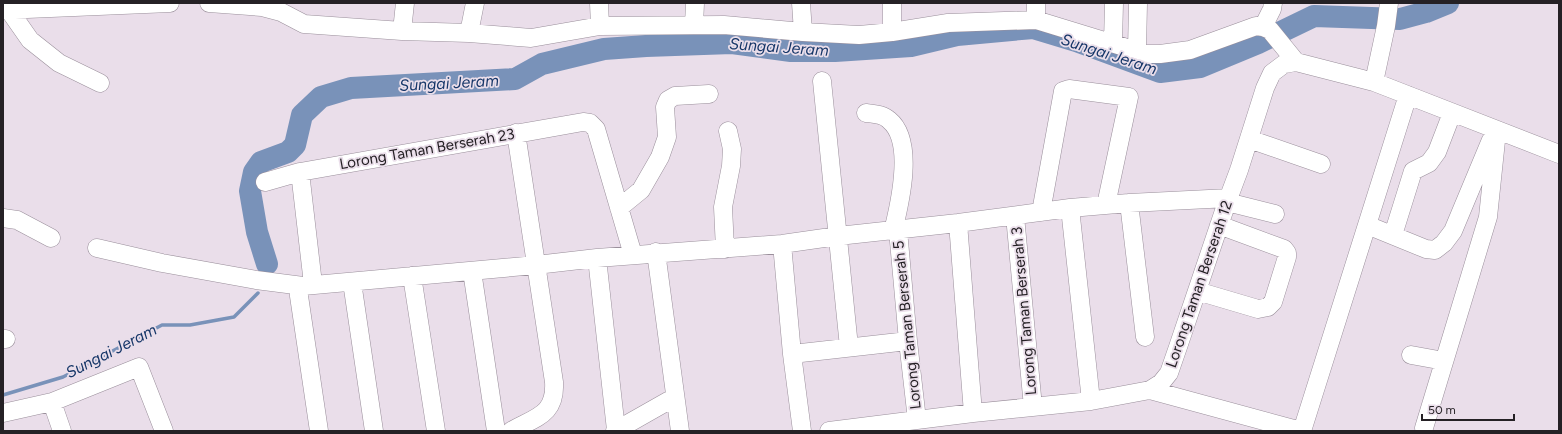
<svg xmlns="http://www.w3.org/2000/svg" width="1562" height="434" font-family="Figtree,sans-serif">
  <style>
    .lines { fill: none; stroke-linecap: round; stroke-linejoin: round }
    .stream { stroke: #7992b9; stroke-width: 3.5 }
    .river { stroke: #7992b9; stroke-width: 22 }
    .minor-casing { stroke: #9a8f9b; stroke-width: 19 }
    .minor { stroke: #fff; stroke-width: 18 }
    .labels { text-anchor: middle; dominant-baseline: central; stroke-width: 3.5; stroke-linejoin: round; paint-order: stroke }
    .street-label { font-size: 15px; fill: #252125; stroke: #eadeea }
    .water-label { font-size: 16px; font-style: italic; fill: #163668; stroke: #eadeea }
  </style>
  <rect width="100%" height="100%" fill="#eadeea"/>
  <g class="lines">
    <path class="stream" d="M 3,395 L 63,377 L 162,325 L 190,325 L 234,317 L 258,293"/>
    <path class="river" d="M 267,264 L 257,232 L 250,191 L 254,172 L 261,162 L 288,152 L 295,145 L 302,115 L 321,97 L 351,88 L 515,79 L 542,64 L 604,49 L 646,46 L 732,43 L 791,51 L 835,51 L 911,46 L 957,35 L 1033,28 L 1076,41 L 1160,72 L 1200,67 L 1258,43 L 1314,16 L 1400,19 L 1426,12 L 1448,3"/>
    <defs>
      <path id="minor" d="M 209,3 L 262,7 L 281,12 L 304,24 L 402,31 L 469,33 L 531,38 L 600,26 L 724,25 L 803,32 L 859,35 L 892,32 L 948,23 L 1036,20 L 1147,54 L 1160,54 L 1190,50 L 1256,26 L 1263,27 L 1270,30 L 1296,62 L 1374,82 L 1559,154
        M 599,3 L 600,26
        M 801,3 L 803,32
        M 892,3 L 892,32
        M 3,10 L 170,3
        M 9,10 L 30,40 L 59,63 L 100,83
        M 1036,20 L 1036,3
        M 694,25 L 695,3
        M 1263,27 L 1272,9 L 1273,3
        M 402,31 L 405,3
        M 469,33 L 475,3
        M 1113,43 L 1114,3
        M 1137,51 L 1138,3
        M 822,81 L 849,347
        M 1374,82 L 1386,26 L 1389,3
        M 866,113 C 874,114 883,114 889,120 C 915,141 900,203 893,231
        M 1249,139 L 1321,164
        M 300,172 L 313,284
        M 265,182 L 300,172 L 583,122 L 590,123 L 596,129 L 633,255
        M 1227,202 L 1275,214
        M 1129,203 L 1145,337
        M 619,208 L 641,190 L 660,157 L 667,137 L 665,107 L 668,100 L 675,96 L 709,94
        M 1070,208 L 1091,401
        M 1041,212 L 1063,91 L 1069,89 L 1129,97 L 1106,205
        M 1015,216 L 1033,407
        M 3,218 L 17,220 L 51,238
        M 958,223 L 973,413
        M 1367,225 L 1426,249 L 1435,250 L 1444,243 L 1453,231 L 1491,140
        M 898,230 L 908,341 L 917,420
        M 1393,235 L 1413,171 L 1429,163 L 1437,152 L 1452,113
        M 782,244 L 792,354 L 802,431
        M 97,248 L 162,263 L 256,280 L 303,286
        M 725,249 L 723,207 L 731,166 L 732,149 L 728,131
        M 656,252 L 680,431
        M 597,258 L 616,430
        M 472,271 L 496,431
        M 412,276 L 436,431
        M 352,282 L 374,431
        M 1197,291 L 1258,309 L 1268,307 L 1273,302 L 1287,257 L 1287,253 L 1284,249 L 1219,225
        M 3,339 L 6,339
        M 792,354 L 908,341
        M 1411,355 L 1444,361
        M 1150,390 L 1301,431
        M 3,413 L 52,402
        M 1424,428 L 1488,217 L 1497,131
        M 62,431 L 52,402 L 139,367 L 164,431
        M 319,431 L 299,296 L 299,290 L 303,286 L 536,265 L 597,258 L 782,244 L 838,236 L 958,223 L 1070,208 L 1129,203 L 1229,198
        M 511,431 C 536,417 556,415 554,382 L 516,133
        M 615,431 L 675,397
        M 829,431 L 973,413 L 1091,401 L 1150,390 L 1161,383 L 1169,373 L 1178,347 L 1227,202 L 1239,170 L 1265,88 L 1272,73 L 1284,64 L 1296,62
        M 1302,431 L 1408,95"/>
    </defs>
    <use href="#minor" class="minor-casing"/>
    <use href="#minor" class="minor"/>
  </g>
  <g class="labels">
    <g class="street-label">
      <text transform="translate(427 149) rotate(-10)">Lorong Taman Berserah 23</text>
      <text transform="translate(1199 284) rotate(-71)">Lorong Taman Berserah 12</text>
      <text transform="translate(1024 311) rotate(-95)">Lorong Taman Berserah 3</text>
      <text transform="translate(907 325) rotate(-96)">Lorong Taman Berserah 5</text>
    </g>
    <g class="water-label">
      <text transform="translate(779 47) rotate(4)">Sungai Jeram</text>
      <text transform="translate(1109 54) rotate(18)">Sungai Jeram</text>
      <text transform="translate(449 83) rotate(-3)">Sungai Jeram</text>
      <text transform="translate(111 351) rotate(-27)">Sungai Jeram</text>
    </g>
  </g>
  <rect width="1562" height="434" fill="none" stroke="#252125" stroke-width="8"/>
  <path d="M1422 414v6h92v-6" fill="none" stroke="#252125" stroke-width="2"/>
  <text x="1428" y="414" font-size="12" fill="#252125" stroke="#eadeea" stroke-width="3" paint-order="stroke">50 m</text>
</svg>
